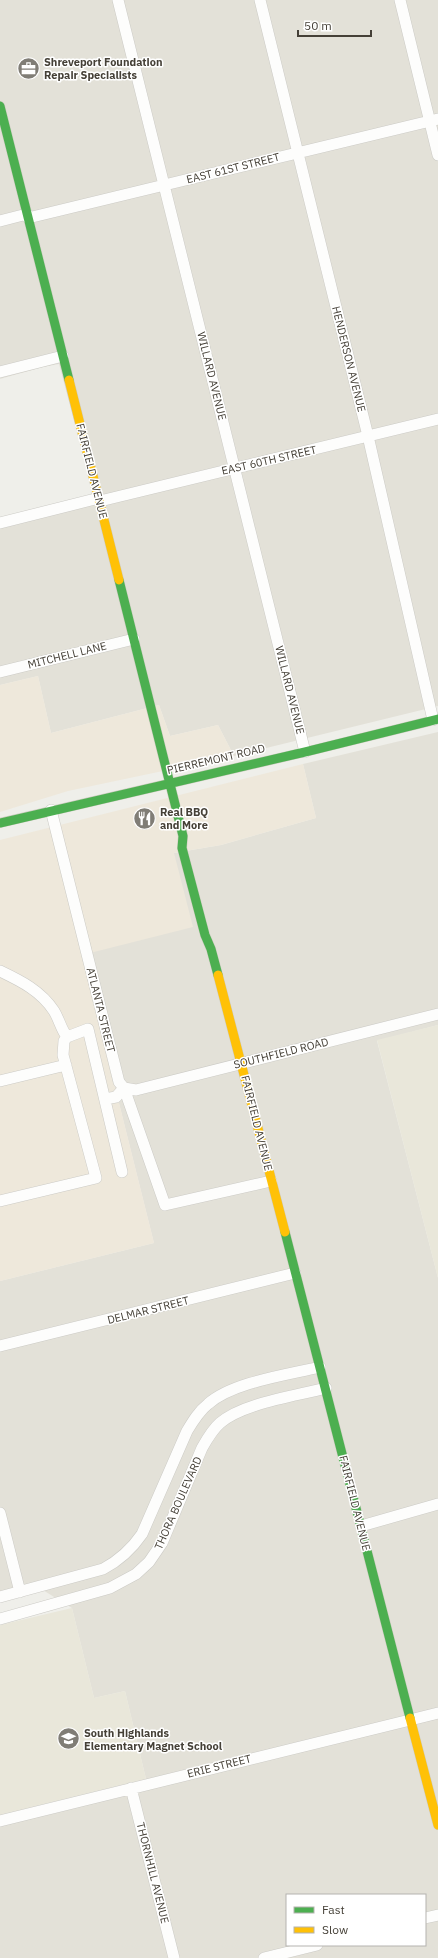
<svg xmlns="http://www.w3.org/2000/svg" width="438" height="1958" font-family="'IBM Plex Sans',sans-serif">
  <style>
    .residential { fill: #e3e1d8; fill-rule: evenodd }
    .commercial { fill: #eee8db }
    .education { fill: #e9e7da }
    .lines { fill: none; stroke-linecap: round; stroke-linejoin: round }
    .street-casing { stroke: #cccbc6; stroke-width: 12 }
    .fast-casing { stroke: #ceccc1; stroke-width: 10 }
    .slow-casing { stroke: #ceccc1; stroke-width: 10 }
    .street { stroke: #fdfdfc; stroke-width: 11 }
    .fast { stroke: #4caf50; stroke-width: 9 }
    .slow { stroke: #ffc107; stroke-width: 9 }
    .labels { text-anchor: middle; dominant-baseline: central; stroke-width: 3; stroke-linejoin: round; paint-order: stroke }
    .poi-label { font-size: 11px; font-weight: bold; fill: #454037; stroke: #fff; text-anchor: start }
    .street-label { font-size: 11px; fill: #454037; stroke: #fff }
  </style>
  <rect width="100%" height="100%" fill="#efefea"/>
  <path class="residential" d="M 0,0 L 438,0 L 438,706 L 234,756 L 218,725 L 170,736 L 159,705 L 51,733 L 38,676 L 0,685 L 0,519 L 89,496 L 93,491 L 59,364 L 43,367 L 0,379 Z
    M 438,732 L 438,1025 L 377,1041 L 438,1278 L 438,1958 L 0,1958 L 0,1815 L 146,1779 L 125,1691 L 94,1698 L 72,1608 L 33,1584 L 0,1592 L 0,1281 L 154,1243 L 82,955 L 174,853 L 221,845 L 316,818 L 303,764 ZM 287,1895 L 425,1895 L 425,1945 L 287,1945 Z"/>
  <path class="commercial" d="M 38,676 L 51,733 L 159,705 L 170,736 L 218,725 L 234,756 L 68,791 L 0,812 L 0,685 Z
    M 303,764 L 316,818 L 221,845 L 174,853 L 193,927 L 82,955 L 154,1243 L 0,1281 L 0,840 Z"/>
  <path class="education" d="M 438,1025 L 438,1278 L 377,1040 Z
    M 72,1608 L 94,1698 L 125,1691 L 146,1779 L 0,1815 L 0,1625 Z"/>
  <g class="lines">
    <defs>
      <path id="street" d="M 118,0 L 305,752
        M 260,0 L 368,436 L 433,720
        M 400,0 L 438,155
        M 28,218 L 438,119
        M 0,221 L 27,214
        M 0,372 L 63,356
        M 100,501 L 438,419
        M 0,523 L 99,498
        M 0,672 L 134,639
        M 51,810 L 119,1082 L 124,1088 L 165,1205 L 271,1181
        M 0,971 C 21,981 41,991 54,1011 C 59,1019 61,1029 67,1037
        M 0,1081 L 66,1065
        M 105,1099 L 116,1097 L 124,1088 L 136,1090 L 438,1014
        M 0,1201 L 96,1178 L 63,1055 L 64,1041 L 67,1037 L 88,1029 L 122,1172
        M 0,1346 L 295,1273
        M 0,1513 L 20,1592
        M 361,1526 L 438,1504
        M 0,1597 L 103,1569 C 120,1560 131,1550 142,1534 L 187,1431 C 193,1421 199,1411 208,1404 C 233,1382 287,1375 320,1367
        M 0,1619 L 110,1588 L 136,1574 L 149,1562 L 162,1543 L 202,1448 C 207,1439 212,1430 220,1423 C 243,1403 296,1396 326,1388
        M 131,1788 L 174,1958
        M 0,1821 L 438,1713
        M 425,1918 L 438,1915
        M 264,1958 L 317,1945"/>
      <path id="fast" d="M 0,106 L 69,380
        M 119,580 L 183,836 L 182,848 L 205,935 L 211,949 L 218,975
        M 0,823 L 305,752 L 438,719
        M 285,1232 L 410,1718"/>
      <path id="slow" d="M 69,380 L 119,580
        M 218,975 L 285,1232
        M 410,1718 L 438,1825"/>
    </defs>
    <use href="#street" class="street-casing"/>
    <use href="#fast" class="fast-casing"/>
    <use href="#slow" class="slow-casing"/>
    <use href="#street" class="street"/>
    <use href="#fast" class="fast"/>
    <use href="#slow" class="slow"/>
  </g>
  <defs>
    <symbol id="office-disc" viewBox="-11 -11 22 22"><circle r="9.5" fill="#807d76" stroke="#fff"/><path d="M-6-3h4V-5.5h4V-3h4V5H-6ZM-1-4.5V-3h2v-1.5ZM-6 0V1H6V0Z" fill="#fff"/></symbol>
    <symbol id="restaurant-disc" viewBox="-11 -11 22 22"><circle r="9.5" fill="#807d76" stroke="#fff"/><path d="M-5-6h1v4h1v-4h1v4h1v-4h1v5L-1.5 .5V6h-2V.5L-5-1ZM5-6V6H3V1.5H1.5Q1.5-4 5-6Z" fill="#fff"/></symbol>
    <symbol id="school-disc" viewBox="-11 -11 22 22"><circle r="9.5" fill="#807d76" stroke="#fff"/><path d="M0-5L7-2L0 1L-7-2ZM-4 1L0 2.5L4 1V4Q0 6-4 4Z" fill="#fff"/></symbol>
  </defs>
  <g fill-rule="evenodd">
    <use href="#office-disc" x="16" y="56" width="25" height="25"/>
    <use href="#restaurant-disc" x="132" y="806" width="25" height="25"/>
    <use href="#school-disc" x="56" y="1726" width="25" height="25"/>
  </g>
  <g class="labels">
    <g class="poi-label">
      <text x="44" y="62">Shreveport Foundation<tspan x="44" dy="13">Repair Specialists</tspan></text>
      <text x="160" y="812">Real BBQ<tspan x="160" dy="13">and More</tspan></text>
      <text x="84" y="1733">South Highlands<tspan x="84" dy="13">Elementary Magnet School</tspan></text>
    </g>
    <g class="street-label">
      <text transform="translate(233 168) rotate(-14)">EAST 61ST STREET</text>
      <text transform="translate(349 359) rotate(76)">HENDERSON AVENUE</text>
      <text transform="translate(212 376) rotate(76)">WILLARD AVENUE</text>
      <text transform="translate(269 460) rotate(-13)">EAST 60TH STREET</text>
      <text transform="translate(92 471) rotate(76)">FAIRFIELD AVENUE</text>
      <text transform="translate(67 655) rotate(-14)">MITCHELL LANE</text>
      <text transform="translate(290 690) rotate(76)">WILLARD AVENUE</text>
      <text transform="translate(216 759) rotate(-13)">PIERREMONT ROAD</text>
      <text transform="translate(101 1010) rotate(76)">ATLANTA STREET</text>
      <text transform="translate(281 1053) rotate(-14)">SOUTHFIELD ROAD</text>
      <text transform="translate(257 1123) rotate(76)">FAIRFIELD AVENUE</text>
      <text transform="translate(148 1310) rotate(-14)">DELMAR STREET</text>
      <text transform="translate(178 1503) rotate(-66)">THORA BOULEVARD</text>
      <text transform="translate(355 1503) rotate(76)">FAIRFIELD AVENUE</text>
      <text transform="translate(219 1766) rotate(-14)">ERIE STREET</text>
      <text transform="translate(153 1873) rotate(76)">THORNHILL AVENUE</text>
    </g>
  </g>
  <rect x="286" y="1894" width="140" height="52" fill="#ffffff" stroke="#b5b3af"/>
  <rect x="294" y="1907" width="20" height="6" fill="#4caf50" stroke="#b5b3af"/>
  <text x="322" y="1914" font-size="12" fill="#454037">Fast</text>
  <rect x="294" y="1927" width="20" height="6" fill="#ffc107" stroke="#b5b3af"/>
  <text x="322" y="1934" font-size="12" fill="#454037">Slow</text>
  <path d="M298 30v6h73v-6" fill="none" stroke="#454037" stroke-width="2"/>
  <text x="304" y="30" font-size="12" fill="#454037" stroke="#ffffff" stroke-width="3" paint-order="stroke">50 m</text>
</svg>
